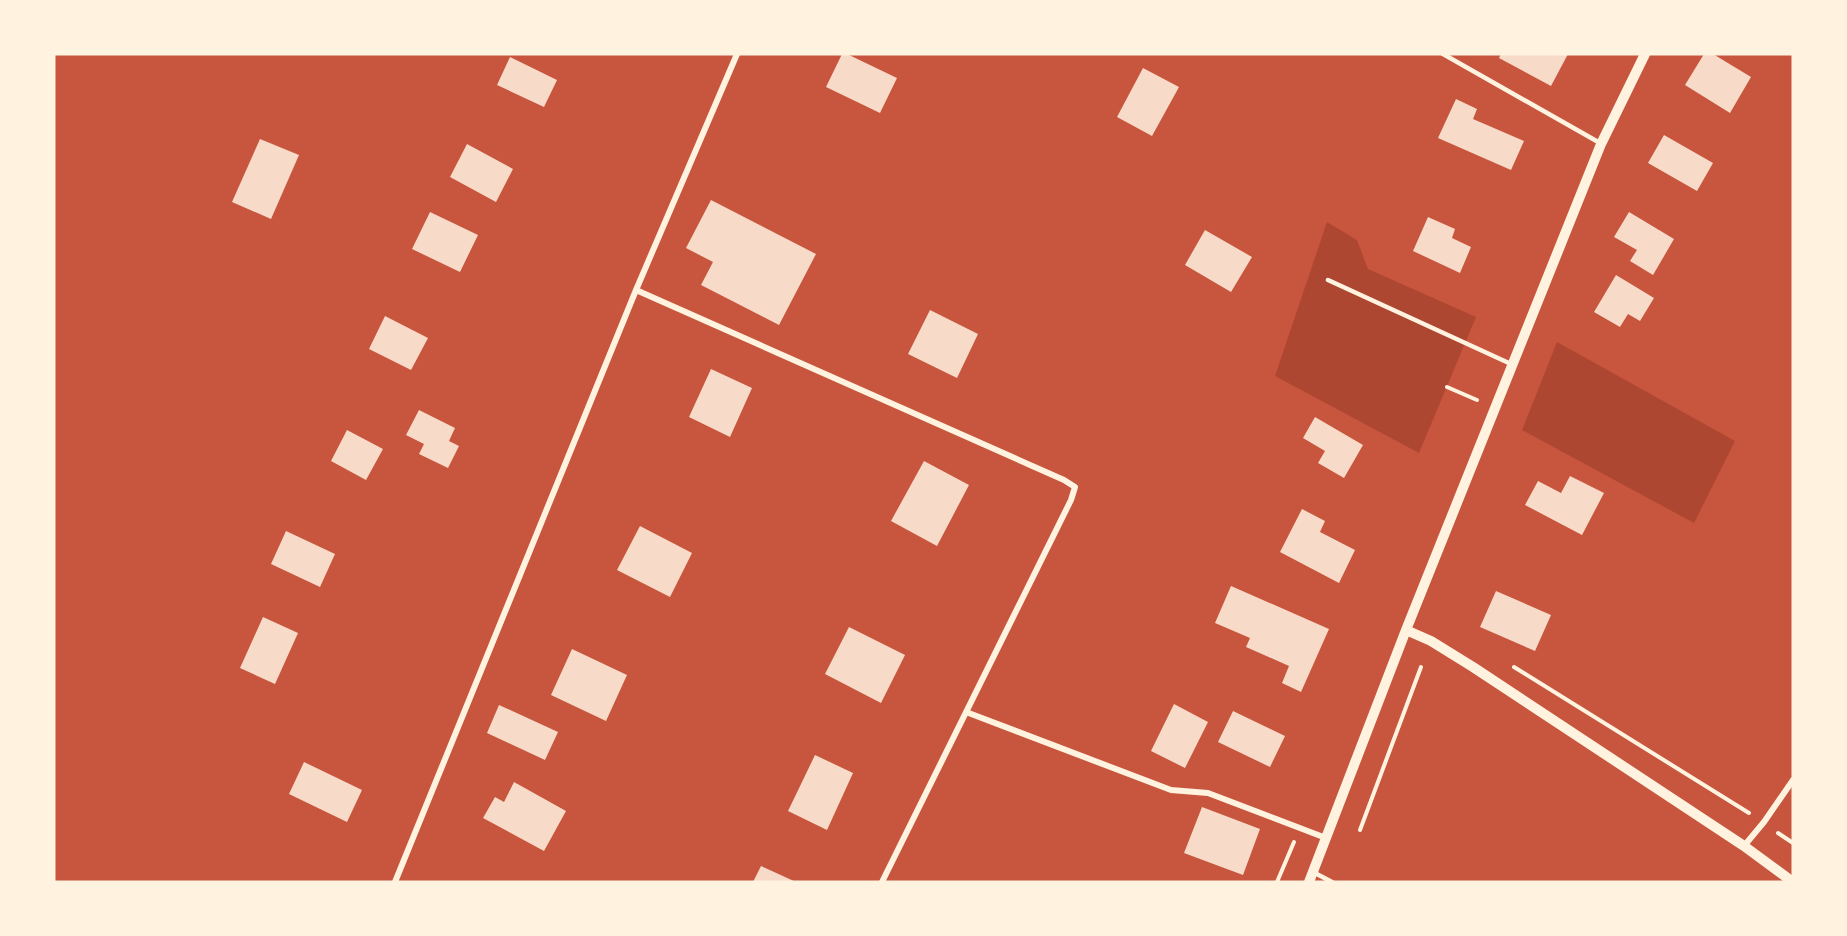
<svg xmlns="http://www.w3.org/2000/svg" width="1847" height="936" font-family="'PT Sans Narrow',sans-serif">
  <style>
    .green { fill: #ae4732 }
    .building { fill: #f7dbc8 }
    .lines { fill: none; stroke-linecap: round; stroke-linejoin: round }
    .path { stroke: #fff3e0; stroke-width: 4 }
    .service { stroke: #fff3e0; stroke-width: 4.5 }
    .minor { stroke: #fff3e0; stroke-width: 6 }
    .tertiary { stroke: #fff3e0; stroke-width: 10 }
  </style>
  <rect width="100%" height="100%" fill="#c8553d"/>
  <path class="green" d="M 1327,222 L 1357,240 L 1368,269 L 1476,317 L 1419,453 L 1275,376 Z
    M 1557,342 L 1735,441 L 1694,523 L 1522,430 Z"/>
  <path class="building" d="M 842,54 L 847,54 L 897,78 L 880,113 L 826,87 Z
    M 1501,54 L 1568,54 L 1551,86 L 1499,58 Z
    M 1704,54 L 1713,54 L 1751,77 L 1730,113 L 1685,85 Z
    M 510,57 L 557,80 L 544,107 L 497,85 Z
    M 1143,68 L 1179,87 L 1152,136 L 1117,117 Z
    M 1456,99 L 1477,109 L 1473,119 L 1524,141 L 1511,170 L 1438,138 Z
    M 1664,135 L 1713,163 L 1697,191 L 1648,163 Z
    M 260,139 L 299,155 L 271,219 L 232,202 Z
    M 467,144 L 513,169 L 496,202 L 450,177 Z
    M 711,200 L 816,254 L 779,325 L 701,285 L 713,262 L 686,248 Z
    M 430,212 L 478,235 L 460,272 L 412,249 Z
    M 1629,212 L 1674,239 L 1653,275 L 1630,261 L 1637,250 L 1614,237 Z
    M 1428,217 L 1455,229 L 1452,238 L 1471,247 L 1460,273 L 1413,251 Z
    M 1205,230 L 1252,257 L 1231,292 L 1185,265 Z
    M 1616,275 L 1654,298 L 1640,321 L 1628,314 L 1620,327 L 1594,312 Z
    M 930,310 L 978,334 L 957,378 L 908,354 Z
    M 385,316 L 428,338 L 411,370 L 369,349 Z
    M 711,369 L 752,388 L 730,437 L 689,417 Z
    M 419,410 L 455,428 L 449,441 L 459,446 L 448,468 L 419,454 L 424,444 L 406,435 Z
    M 1315,417 L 1363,445 L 1344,478 L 1318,463 L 1325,451 L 1303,438 Z
    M 347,430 L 383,449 L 366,480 L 331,461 Z
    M 924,461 L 969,485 L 937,546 L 891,521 Z
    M 1570,476 L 1604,493 L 1582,535 L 1525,505 L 1538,481 L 1561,493 Z
    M 1302,509 L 1325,521 L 1320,532 L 1355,550 L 1339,583 L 1280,552 Z
    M 640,526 L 692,553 L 670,597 L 617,570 Z
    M 286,531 L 335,554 L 320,587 L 271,564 Z
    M 1231,586 L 1329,629 L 1301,692 L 1282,683 L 1289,666 L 1246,647 L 1250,638 L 1215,623 Z
    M 1496,591 L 1551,615 L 1535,651 L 1480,627 Z
    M 263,617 L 298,633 L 275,684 L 240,668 Z
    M 849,627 L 905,655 L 881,703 L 825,674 Z
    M 572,649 L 627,675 L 606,721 L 551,695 Z
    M 1174,704 L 1208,722 L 1185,768 L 1151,751 Z
    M 499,705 L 558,732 L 545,760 L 487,733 Z
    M 1233,711 L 1285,736 L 1270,767 L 1218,742 Z
    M 815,755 L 853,773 L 827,830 L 788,811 Z
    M 304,762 L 362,790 L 347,822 L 289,794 Z
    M 514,782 L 566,811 L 544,851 L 483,818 L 495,797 L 504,802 Z
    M 1202,807 L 1260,829 L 1243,875 L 1184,853 Z
    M 761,866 L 796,882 L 753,882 Z"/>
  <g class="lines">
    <path class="path" d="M 1447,387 L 1477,400
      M 1514,667 L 1749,813
      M 1360,830 L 1421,667
      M 1778,833 L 1793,843
      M 1277,882 L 1294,842"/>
    <path class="service" d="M 1443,54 L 1600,143
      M 1328,280 L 1511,364
      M 1313,872 L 1332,882"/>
    <path class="minor" d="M 636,290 L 1064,480 L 1075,487 L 1071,500 L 882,882
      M 966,712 L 1171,790 L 1208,793 L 1326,838
      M 1744,846 L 1764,822 L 1793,780
      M 395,882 L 636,290 L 737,54"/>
    <path class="tertiary" d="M 1406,630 L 1431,641 L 1473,667 L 1744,846 L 1793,882
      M 1309,882 L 1406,630 L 1601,144 L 1645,54"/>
  </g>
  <rect width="1847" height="936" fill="none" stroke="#fff3e0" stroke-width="111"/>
</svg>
